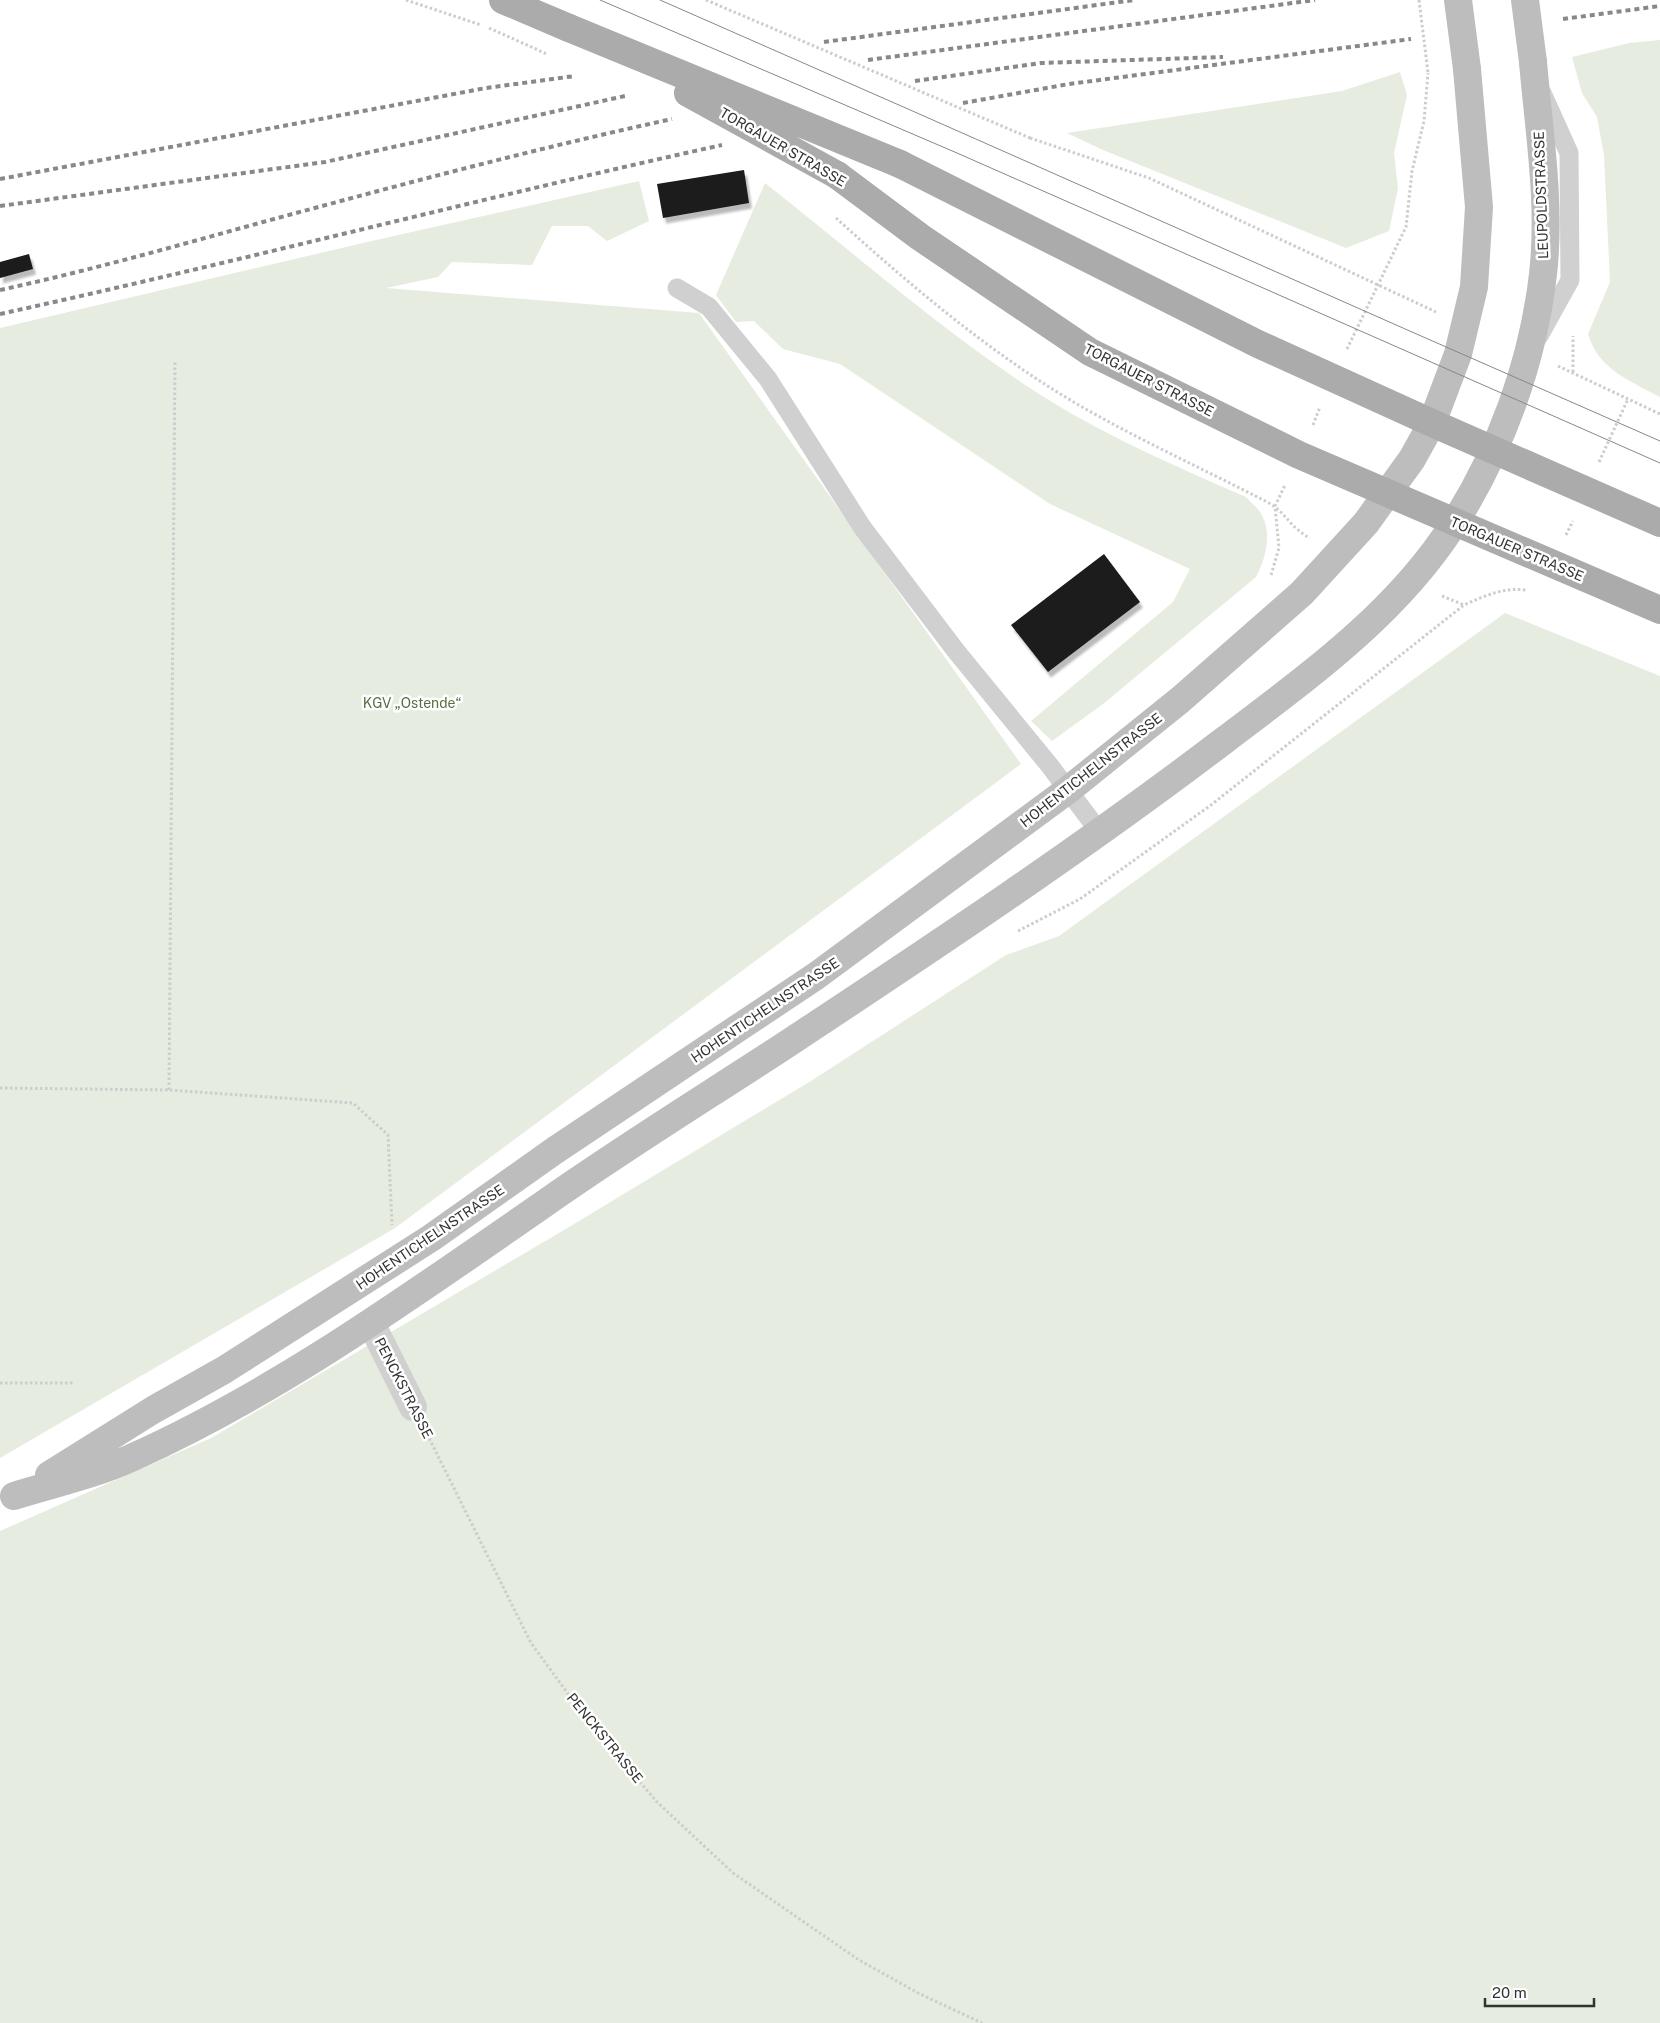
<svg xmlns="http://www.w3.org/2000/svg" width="1660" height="2023" font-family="'Public Sans',sans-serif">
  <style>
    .green { fill: #e6ecdf }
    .building { fill: #1a1a1a; filter: url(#shadow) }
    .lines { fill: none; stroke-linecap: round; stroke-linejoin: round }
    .path { stroke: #cdcdcd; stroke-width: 3; stroke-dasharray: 2.5 2.5; stroke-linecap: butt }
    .service { stroke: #d0d0d0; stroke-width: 19 }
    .minor { stroke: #d0d0d0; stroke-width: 28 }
    .secondary { stroke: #bdbdbd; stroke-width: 28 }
    .primary { stroke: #ababab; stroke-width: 28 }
    .tram { stroke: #888; stroke-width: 1 }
    .rail { stroke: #888; stroke-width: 4; stroke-dasharray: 5 4; stroke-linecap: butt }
    .path-bridge { stroke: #cdcdcd; stroke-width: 3; stroke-dasharray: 2.5 2.5; stroke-linecap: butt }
    .secondary-bridge { stroke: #bdbdbd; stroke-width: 28 }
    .primary-bridge { stroke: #ababab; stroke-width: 28 }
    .labels { text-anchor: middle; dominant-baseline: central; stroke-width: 5; stroke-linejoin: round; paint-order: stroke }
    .street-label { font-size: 14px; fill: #333; stroke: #fff }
    .park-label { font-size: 14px; fill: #56703f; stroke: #fff }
  </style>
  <defs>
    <filter id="shadow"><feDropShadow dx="3" dy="5.5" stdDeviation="1" flood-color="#0004"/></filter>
  </defs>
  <rect width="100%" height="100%" fill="#fff"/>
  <path class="green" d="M 1660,40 L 1660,397 C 1629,380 1599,370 1588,334 L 1610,282 L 1604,155 L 1597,117 L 1582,93 L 1572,57 L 1629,43 Z
    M 1400,72 L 1407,95 L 1394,153 L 1398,188 L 1389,231 L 1346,248 L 1103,150 L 1067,133 L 1342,91 Z
    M 639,181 L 649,221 L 607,241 L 588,226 L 552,226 L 532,265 L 452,262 L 438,277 L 386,288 L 699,313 L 1021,764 L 395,1228 L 0,1458 L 0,328 L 376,240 Z
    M 765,183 C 854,253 941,330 1036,392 C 1101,434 1175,466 1246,497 C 1250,502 1257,507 1260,512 C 1273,532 1266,558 1256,577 L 1103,704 L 1052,741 L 1031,721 L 1173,602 L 1190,569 L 1050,504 L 840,364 L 783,349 L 754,321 L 736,322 L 716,295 Z
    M 1505,613 L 1660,676 L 1660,2023 L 0,2023 L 0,1531 L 211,1438 L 564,1230 L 811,1081 L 1006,955 L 1059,936 Z"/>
  <path class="building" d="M 744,170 L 749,203 L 663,218 L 657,184 Z
    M 29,254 L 33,269 L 0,278 L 0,262 Z
    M 1104,554 L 1140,602 L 1048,672 L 1011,625 Z"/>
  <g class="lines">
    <path class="path" d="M 406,0 L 481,25
      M 1030,138 L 1149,178 L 1436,312
      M 836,218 C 901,277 969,335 1043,383 C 1112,428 1194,464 1267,502 C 1285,511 1290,528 1310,538
      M 1347,349 L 1406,227 L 1412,171 L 1424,121 L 1428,73
      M 1558,366 L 1660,414
      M 1573,372 L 1573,336
      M 1313,425 L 1320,407
      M 1599,462 L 1628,399
      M 1566,535 L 1573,521
      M 1271,575 L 1279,548 L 1275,506 L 1285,485
      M 1442,596 L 1464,605
      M 1018,931 L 1080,899 L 1211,805 L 1464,605 C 1484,596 1504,587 1526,590
      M 0,1088 L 169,1090 L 353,1103 L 388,1135 L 392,1225
      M 169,1090 L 175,360
      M 0,1383 L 74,1383
      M 427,1434 L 531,1643 L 590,1724 L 657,1802 L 733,1873 L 859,1960 L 918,1993 L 982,2023"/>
    <path class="service" d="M 677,288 L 709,307 L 768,379 L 862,527 L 956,651 L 1050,766 L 1101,834
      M 1539,336 L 1570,280 L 1569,153 L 1542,93"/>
    <path class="minor" d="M 371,1323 L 413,1407"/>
    <path class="secondary" d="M 49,1475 L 153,1410 L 224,1370 L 431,1238 L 554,1151 L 816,976 L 1068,790 L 1180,700 L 1302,593 L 1366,523 L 1412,459 L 1432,423 L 1458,354 L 1474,287 L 1479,207 L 1467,69
      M 14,1496 C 52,1484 94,1475 131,1458 C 278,1392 409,1297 541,1206 C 620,1150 703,1099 784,1046 C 934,947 1083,848 1226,739 C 1309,676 1396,614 1453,525 C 1501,450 1533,362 1543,274 C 1551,204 1539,132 1533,62"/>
    <path class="primary" d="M 503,0 L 569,28
      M 900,164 L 1258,344 L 1432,423 L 1660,523
      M 837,175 L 920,237 L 1090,352 L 1299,455 L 1660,610"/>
    <path class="tram" d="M 600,0 L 957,153 L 1660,463
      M 660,0 C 994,146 1326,295 1660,441"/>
    <path class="rail" d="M 1563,19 L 1660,6
      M 824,42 L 1134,0
      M 868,60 L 1315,0
      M 915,81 L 1041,63 L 1223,57
      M 963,103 L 1069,84 L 1411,39
      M 0,179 L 486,88 L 575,76
      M 0,206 L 325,162 L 625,96
      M 0,290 C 88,271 176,246 263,222 C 399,185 534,149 672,119
      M 0,314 C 242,261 481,198 722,145"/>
    <path class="path-bridge" d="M 706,0 L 1030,138
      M 1419,0 L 1428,73
      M 489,28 L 547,54"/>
    <path class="secondary-bridge" d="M 1458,0 L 1467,69
      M 1525,0 L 1533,62"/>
    <path class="primary-bridge" d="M 569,28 L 900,164
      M 688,93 L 837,175"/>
  </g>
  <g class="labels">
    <g class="street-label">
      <text transform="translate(783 147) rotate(30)">TORGAUER STRASSE</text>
      <text transform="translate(1541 195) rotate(-92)">LEUPOLDSTRASSE</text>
      <text transform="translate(1149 380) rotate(27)">TORGAUER STRASSE</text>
      <text transform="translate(1517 549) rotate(23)">TORGAUER STRASSE</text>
      <text transform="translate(1091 770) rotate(-38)">HOHENTICHELNSTRASSE</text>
      <text transform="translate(765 1010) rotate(-34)">HOHENTICHELNSTRASSE</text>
      <text transform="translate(430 1237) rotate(-34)">HOHENTICHELNSTRASSE</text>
      <text transform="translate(404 1388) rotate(63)">PENCKSTRASSE</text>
      <text transform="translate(605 1738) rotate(51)">PENCKSTRASSE</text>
    </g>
    <g class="park-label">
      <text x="412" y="703">KGV „Ostende“</text>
    </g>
  </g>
  <path d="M1485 1998v8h109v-8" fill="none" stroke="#333333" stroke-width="2.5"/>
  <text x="1492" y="1998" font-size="15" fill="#333333" stroke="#ffffff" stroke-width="4" paint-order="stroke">20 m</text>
</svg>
